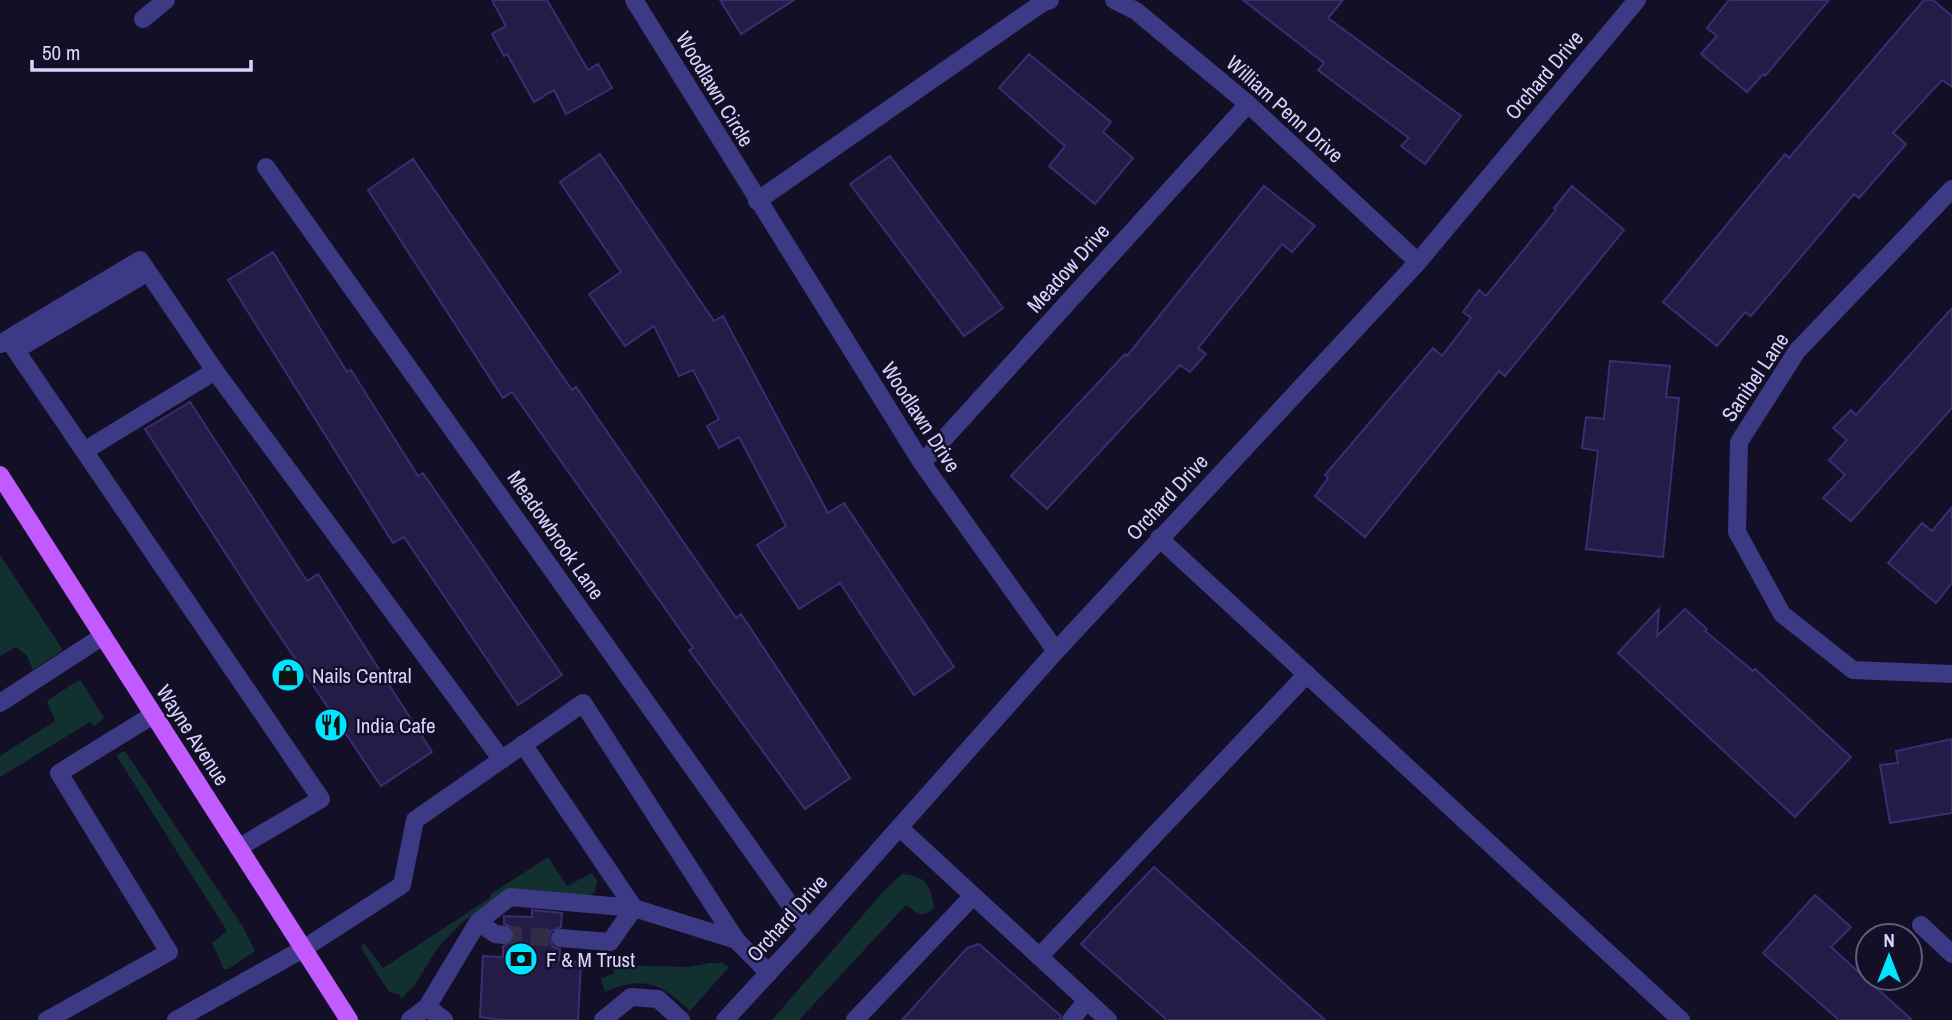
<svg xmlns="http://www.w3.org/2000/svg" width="1952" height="1020" font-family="'Archivo Narrow',sans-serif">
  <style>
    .green { fill: #12302f }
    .building { fill: #241b47; stroke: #3b2d73; stroke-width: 2 }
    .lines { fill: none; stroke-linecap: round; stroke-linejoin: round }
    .minor-tunnel { stroke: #312d47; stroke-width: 18; stroke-dasharray: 18 9; stroke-linecap: butt }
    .minor { stroke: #3d3a85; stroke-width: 18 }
    .major { stroke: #c25bff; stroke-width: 18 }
    .labels { text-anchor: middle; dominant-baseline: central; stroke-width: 5; stroke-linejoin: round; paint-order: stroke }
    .street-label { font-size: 21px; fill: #d9d4ff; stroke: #130f26 }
    .poi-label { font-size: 21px; fill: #d9d4ff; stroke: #130f26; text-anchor: start }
  </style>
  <rect width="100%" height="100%" fill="#130f26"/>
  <path class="green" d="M 0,555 L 63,650 L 33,670 L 27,656 L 16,647 L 0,656 Z
    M 77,681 L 81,681 L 104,718 L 95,726 L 90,722 L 0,777 L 0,756 L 55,721 L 47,701 Z
    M 125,751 L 243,927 L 255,951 L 228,969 L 224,969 L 212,943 L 227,931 L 116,755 Z
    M 548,857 L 567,886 L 592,873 L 597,880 L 595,892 L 589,897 L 499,895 L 459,925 L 437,949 L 414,986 L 401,999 L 400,995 L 389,992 L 361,948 L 364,943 L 383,968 L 490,898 L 491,894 Z
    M 902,874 C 926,876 930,885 934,907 C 923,920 918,913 906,905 L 799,1020 L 772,1020 L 884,891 Z
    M 709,963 L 722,963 L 729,967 L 690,1011 C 662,984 643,975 605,992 L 601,979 L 614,973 L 612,965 L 690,967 Z"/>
  <path class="building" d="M 492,0 L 547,0 L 588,70 L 598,64 L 612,88 L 566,114 L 554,90 L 534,102 L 507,54 L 504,56 L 492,34 L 506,26 Z
    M 720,0 L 794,0 L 741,34 Z
    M 1243,0 L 1343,0 L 1328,18 L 1461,116 L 1425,164 L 1401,146 L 1409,138 L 1318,70 L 1324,63 Z
    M 1729,0 L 1829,0 L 1765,76 L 1763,74 L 1747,92 L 1701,54 L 1717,36 L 1707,28 Z
    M 1924,0 L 1933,0 L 1952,16 L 1952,87 L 1942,80 L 1893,133 L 1906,144 L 1859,198 L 1854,194 L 1751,316 L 1745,312 L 1717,346 L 1663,302 L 1785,154 L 1789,158 Z
    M 1029,54 L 1111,122 L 1103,132 L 1133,158 L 1095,204 L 1049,166 L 1065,146 L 999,88 Z
    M 600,154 L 714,321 L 723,316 L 828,513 L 844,503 L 954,667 L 914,695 L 840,583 L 799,609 L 757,545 L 786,526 L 739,437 L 719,448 L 707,426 L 719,419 L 693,370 L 679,376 L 654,326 L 625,346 L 589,294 L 621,272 L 560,182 Z
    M 890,156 L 1003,308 L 964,336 L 850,184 Z
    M 413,159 L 572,390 L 576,387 L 736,618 L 741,614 L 850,778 L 805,809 L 689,650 L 693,648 L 512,392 L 503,398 L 368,190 Z
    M 1264,186 L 1315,226 L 1292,252 L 1282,244 L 1198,348 L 1206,354 L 1190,372 L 1180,365 L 1047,509 L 1011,476 L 1125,354 L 1127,356 Z
    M 1572,186 L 1624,230 L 1505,376 L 1499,371 L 1365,537 L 1315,496 L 1328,478 L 1325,475 L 1433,348 L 1442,356 L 1471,318 L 1463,312 L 1479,290 L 1486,296 L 1556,210 L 1554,208 Z
    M 273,252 L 347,372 L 351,370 L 418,476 L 423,473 L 562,675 L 518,705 L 404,537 L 393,543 L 228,280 Z
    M 1952,308 L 1952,408 L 1851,521 L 1823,498 L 1845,475 L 1829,460 L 1847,440 L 1833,428 L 1851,410 L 1856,415 Z
    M 1610,361 L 1670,366 L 1666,397 L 1679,398 L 1663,557 L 1586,549 L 1598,451 L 1582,448 L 1586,417 L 1604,419 Z
    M 190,402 L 307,581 L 318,574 L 432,752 L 381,786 L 265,614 L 145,429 Z
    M 1952,507 L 1952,583 L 1936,603 L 1888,563 L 1922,523 L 1932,531 Z
    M 1659,609 L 1657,636 L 1685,609 L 1707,629 L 1705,631 L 1753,671 L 1755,669 L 1851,757 L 1795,817 L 1618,653 Z
    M 1952,739 L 1952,813 L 1890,823 L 1880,765 L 1898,763 L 1896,751 Z
    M 1154,867 L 1325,1020 L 1167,1020 L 1081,944 Z
    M 1815,895 L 1851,927 L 1831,947 L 1912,1020 L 1839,1020 L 1763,953 Z
    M 532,910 L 562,913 L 561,927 L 551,931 L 549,938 L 553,947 L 560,949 L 559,961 L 581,962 L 578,1020 L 504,1020 L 480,1017 L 483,956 L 503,957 L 503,946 L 513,941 L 515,931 L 510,926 L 504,924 L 504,916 L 532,917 Z
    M 979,944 L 1061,1016 L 1060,1020 L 902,1020 L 967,948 Z"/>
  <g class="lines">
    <path class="minor-tunnel" d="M 504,935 L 560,938"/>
    <path class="minor" d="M 634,0 L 922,463 L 1056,651
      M 1114,0 L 1136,11 L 1248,104 L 1418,262
      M 143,19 L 166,0
      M 266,167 L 808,930
      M 1952,189 L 1797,351 L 1739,442 L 1737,532 L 1782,614 L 1853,670 L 1952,674
      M 757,201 L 1042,3 L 1050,0
      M 8,339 L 140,260 L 215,371 L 502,760
      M 1,344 L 8,339 L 321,799 L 238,848
      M 16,350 L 148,272
      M 84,451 L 215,371
      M 922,463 L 1248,104
      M 1159,538 L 1681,1020
      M 0,703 L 103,636
      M 523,744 L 634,908 L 610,942 L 560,938
      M 900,828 L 1108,1020
      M 478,922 L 495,934 L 504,935
      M 1921,925 L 1952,954
      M 1039,957 L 1307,674
      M 427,1007 L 444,1020
      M 47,1020 L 169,952 L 59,773 L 153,715
      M 176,1020 L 303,949 L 402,885 L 415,820 L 583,703 L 736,940
      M 410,1020 L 427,1007 L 478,922 L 510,897 L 634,908 L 736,940 L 769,973
      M 603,1020 L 631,997 L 658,999 L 681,1020
      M 725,1020 L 808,930 L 1056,651 L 1418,262 L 1637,0
      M 855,1020 L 973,896
      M 1071,1020 L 1087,1000"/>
    <path class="major" d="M 0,475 L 349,1020"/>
  </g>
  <defs>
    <symbol id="shop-disc" viewBox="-11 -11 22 22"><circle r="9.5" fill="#00e5ff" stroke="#130f26"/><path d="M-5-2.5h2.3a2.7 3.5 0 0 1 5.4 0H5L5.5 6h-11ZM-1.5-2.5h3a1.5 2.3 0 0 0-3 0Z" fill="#111"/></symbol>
    <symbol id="restaurant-disc" viewBox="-11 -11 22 22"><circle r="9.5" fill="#00e5ff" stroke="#130f26"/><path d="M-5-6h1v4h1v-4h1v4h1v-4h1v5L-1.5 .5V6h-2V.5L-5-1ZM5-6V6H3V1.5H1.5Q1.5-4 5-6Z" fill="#111"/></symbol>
    <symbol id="bank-disc" viewBox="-11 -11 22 22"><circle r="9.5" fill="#00e5ff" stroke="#130f26"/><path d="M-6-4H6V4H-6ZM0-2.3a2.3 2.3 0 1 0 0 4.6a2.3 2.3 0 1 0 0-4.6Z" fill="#111"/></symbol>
  </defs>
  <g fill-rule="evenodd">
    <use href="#shop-disc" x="269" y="656" width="38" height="38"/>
    <use href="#restaurant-disc" x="312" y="706" width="38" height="38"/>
    <use href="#bank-disc" x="502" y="940" width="38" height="38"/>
  </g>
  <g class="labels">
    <g class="street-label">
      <text transform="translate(1544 75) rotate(-50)">Orchard Drive</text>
      <text transform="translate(715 89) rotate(59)">Woodlawn Circle</text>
      <text transform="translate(1285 109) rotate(42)">William Penn Drive</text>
      <text transform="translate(1068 268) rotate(-48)">Meadow Drive</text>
      <text transform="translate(1755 377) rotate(-56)">Sanibel Lane</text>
      <text transform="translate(921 417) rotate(57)">Woodlawn Drive</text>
      <text transform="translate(1167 497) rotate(-47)">Orchard Drive</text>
      <text transform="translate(556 535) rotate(55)">Meadowbrook Lane</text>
      <text transform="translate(193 735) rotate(57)">Wayne Avenue</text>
      <text transform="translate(787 918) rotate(-48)">Orchard Drive</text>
    </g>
    <g class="poi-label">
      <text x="312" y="675">Nails Central</text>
      <text x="356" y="725">India Cafe</text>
      <text x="546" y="959">F &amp; M Trust</text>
    </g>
  </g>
  <g transform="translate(1889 957)"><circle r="33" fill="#130f26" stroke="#625e7d" stroke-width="2"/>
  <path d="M0-5L12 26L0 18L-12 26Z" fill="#00e5ff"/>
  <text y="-10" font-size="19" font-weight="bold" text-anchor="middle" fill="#d9d4ff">N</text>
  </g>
  <path d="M32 60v10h219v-10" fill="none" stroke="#d9d4ff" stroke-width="3.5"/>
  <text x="42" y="60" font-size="21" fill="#d9d4ff" stroke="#130f26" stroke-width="5" paint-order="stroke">50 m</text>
</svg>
